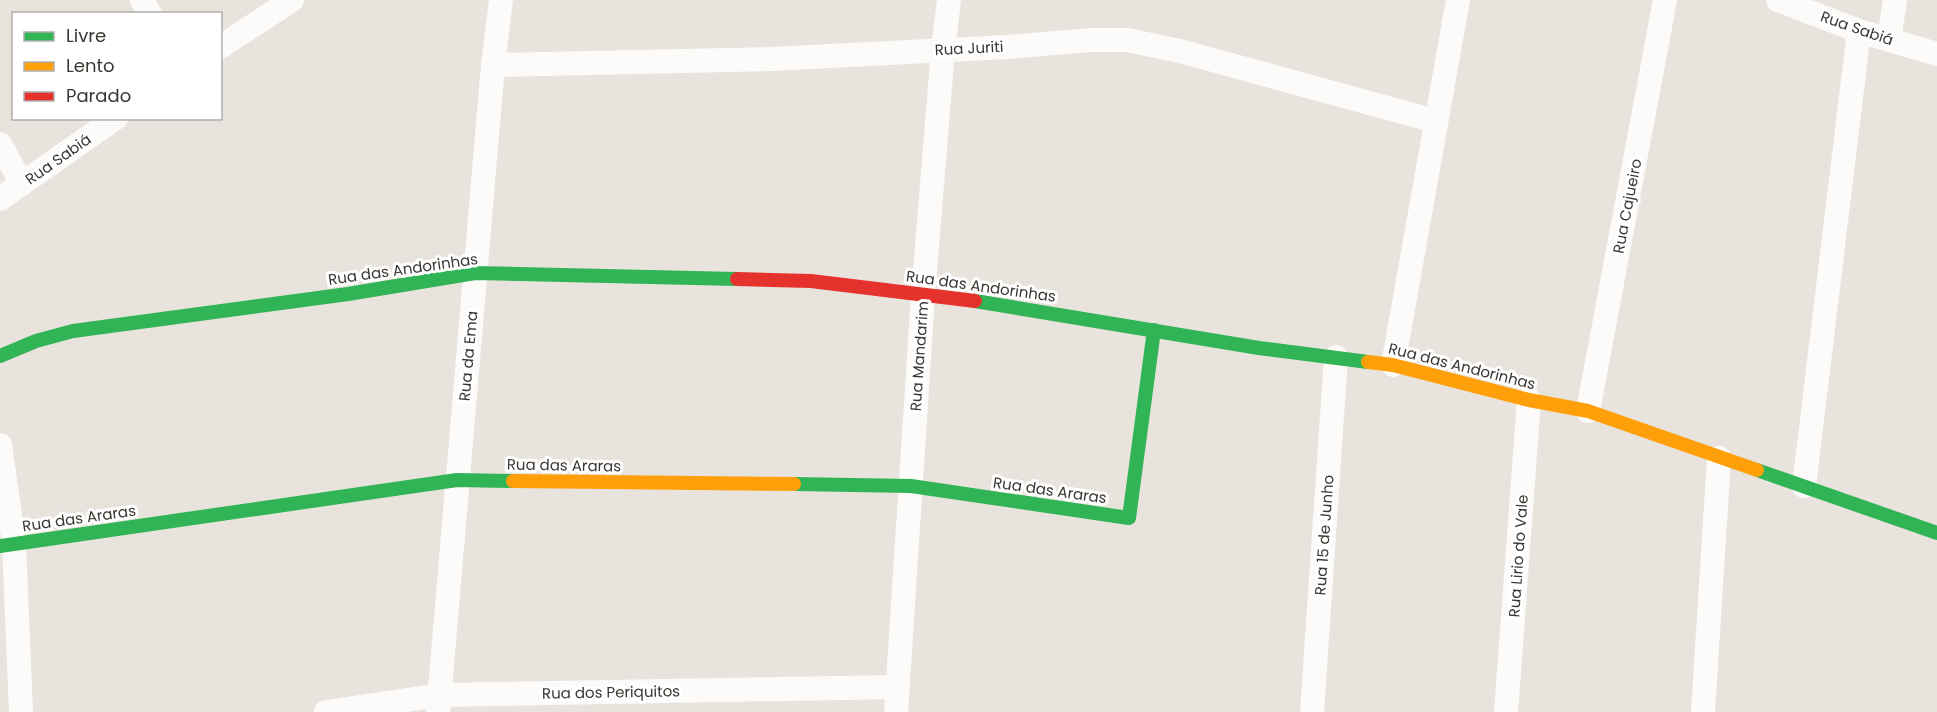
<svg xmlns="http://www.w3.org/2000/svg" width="1937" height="712" font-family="Poppins,sans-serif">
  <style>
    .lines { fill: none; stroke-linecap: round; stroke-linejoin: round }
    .street { stroke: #fcfbfa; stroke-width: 24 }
    .fast { stroke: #30b455; stroke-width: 14 }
    .slow { stroke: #ff9f0a; stroke-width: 14 }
    .jam { stroke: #e5322d; stroke-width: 14 }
    .labels { text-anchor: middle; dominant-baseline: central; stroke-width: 6; stroke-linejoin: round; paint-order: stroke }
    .street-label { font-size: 15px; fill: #3b3732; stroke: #fff }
  </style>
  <rect width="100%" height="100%" fill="#e8e3dc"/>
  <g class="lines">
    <path class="street" d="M 142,0 L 150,14
      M 1778,0 L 1859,31 L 1937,54
      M 1889,40 L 1895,0
      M 220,47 L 292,0
      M 493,65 L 772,59 L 1006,47 L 1091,40 L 1127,40 L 1180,51 L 1435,121
      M 0,144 L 22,184
      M 0,199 L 116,118
      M 1393,365 L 1458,0
      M 1588,411 L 1665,0
      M 0,445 L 14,544 L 21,712
      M 1804,486 L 1859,31
      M 326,712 L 440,695 L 898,687
      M 438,712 L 493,65 L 501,0
      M 896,712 L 923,295 L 943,50 L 949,0
      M 1312,712 L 1336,357
      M 1506,712 L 1529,400
      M 1703,712 L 1719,458"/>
    <path class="fast" d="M 975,301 L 1259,348 L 1368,362
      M 0,356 L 36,341 L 73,331 L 348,294 L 475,273 L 737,279
      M 1757,470 L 1937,533
      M 794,484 L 911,486 L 1129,518 L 1154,330
      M 0,546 L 457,480 L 513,481"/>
    <path class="slow" d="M 1368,362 L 1393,365 L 1529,400 L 1588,411 L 1757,470
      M 513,481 L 794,484"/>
    <path class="jam" d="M 737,279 L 811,281 L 975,301"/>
  </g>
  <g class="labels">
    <g class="street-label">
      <text transform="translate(1857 28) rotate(19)">Rua Sabiá</text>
      <text transform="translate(969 48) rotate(-3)">Rua Juriti</text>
      <text transform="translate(58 159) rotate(-35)">Rua Sabiá</text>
      <text transform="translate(1627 206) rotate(-79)">Rua Cajueiro</text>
      <text transform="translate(403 269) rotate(-8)">Rua das Andorinhas</text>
      <text transform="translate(981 286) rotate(8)">Rua das Andorinhas</text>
      <text transform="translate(468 356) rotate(-85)">Rua da Ema</text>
      <text transform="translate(919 356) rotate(-86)">Rua Mandarim</text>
      <text transform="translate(1462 366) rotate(14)">Rua das Andorinhas</text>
      <text transform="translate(564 465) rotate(1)">Rua das Araras</text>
      <text transform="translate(1050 490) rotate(8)">Rua das Araras</text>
      <text transform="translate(79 518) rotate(-8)">Rua das Araras</text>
      <text transform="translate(1324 535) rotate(-86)">Rua 15 de Junho</text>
      <text transform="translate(1518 556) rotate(-86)">Rua Lirio do Vale</text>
      <text transform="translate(611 692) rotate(-1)">Rua dos Periquitos</text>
    </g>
  </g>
  <rect x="12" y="12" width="210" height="108" fill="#ffffff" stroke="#b1afad" stroke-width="1.5"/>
  <rect x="24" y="32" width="30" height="9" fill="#30b455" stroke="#b1afad" stroke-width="1.5"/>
  <text x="66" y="42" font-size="18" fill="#3b3732">Livre</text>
  <rect x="24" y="62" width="30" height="9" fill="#ff9f0a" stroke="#b1afad" stroke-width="1.5"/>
  <text x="66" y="72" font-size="18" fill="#3b3732">Lento</text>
  <rect x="24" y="92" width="30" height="9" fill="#e5322d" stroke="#b1afad" stroke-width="1.5"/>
  <text x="66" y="102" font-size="18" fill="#3b3732">Parado</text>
</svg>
